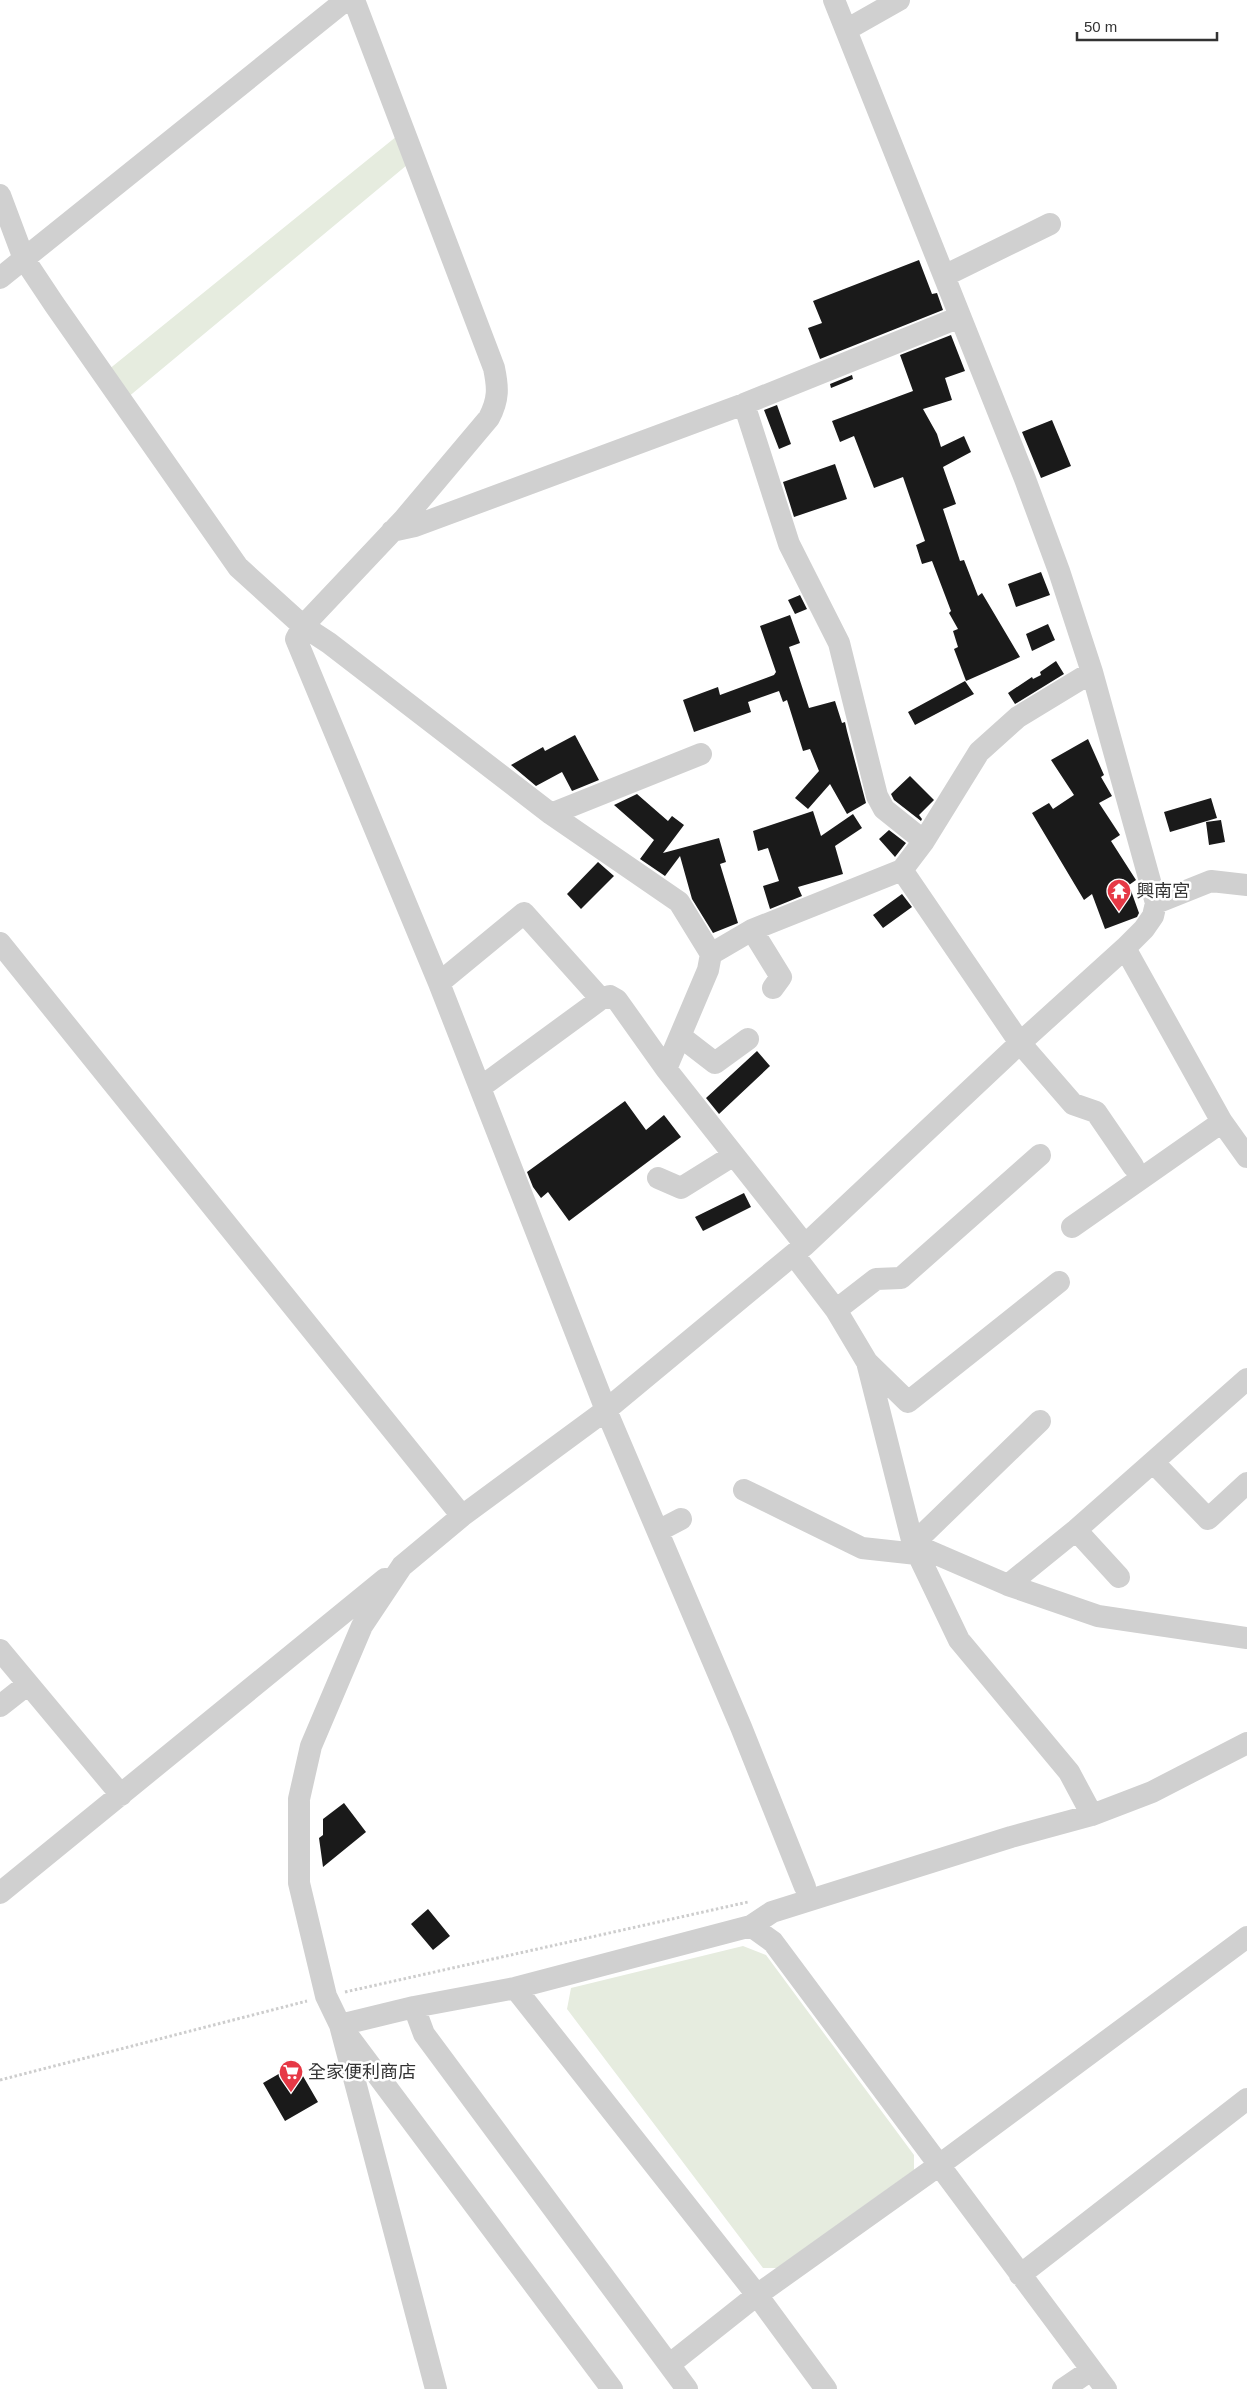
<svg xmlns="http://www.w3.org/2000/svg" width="1247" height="2389" font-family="Arial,'Noto Sans TC',sans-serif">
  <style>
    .green { fill: #e6ecdf }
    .building { fill: #1a1a1a }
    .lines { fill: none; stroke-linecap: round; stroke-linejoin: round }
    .path { stroke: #cdcdcd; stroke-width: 3; stroke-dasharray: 2.5 2.5; stroke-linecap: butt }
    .minor { stroke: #d0d0d0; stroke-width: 22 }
    .labels { text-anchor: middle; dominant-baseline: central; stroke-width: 5; stroke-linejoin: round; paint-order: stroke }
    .poi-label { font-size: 18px; fill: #333; stroke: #fff; text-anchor: start }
  </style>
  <rect width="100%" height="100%" fill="#fff"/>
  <path class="green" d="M 397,136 L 407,165 L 127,398 L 108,370 Z
    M 743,1946 L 766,1955 L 914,2155 L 914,2170 L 777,2268 L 763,2268 L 567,2009 L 571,1988 Z"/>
  <path class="building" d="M 919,260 L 932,294 L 937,293 L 943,310 L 820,359 L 808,328 L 822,323 L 813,301 Z
    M 951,335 L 965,371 L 945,378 L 952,400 L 923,409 L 937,434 L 941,447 L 964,436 L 971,452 L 943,467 L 956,504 L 943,509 L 960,561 L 964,560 L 978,596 L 982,593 L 1020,657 L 966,681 L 954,649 L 958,647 L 953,631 L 958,629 L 949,613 L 951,611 L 932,561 L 922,564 L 916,545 L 925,541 L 903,477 L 874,488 L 854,436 L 840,442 L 832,421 L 913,391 L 900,355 Z
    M 852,375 L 853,379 L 831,388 L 830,384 Z
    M 777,405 L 791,444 L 779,449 L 764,410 Z
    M 1052,420 L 1071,466 L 1041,478 L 1022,432 Z
    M 835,464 L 847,499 L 794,517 L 783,482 Z
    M 1041,572 L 1050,595 L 1016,607 L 1008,584 Z
    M 800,595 L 807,609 L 795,614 L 788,600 Z
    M 790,615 L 800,643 L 789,647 L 809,708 L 835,701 L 842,723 L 845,722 L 847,731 L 866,803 L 847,814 L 830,784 L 808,809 L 795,798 L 819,771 L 810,749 L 803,751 L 787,700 L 783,702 L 779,691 L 748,702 L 751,712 L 694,732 L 683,700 L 718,687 L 720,695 L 774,675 L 776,672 L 760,626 Z
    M 1048,624 L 1055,640 L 1032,651 L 1026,634 Z
    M 1056,661 L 1064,674 L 1015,704 L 1008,693 L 1032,677 L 1033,679 L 1041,675 L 1040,672 Z
    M 965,681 L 974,694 L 915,725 L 908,712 Z
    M 575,735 L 599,780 L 572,791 L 562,772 L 536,786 L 511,765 L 543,747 L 545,751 Z
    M 1088,739 L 1104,775 L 1101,777 L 1112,796 L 1099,803 L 1120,835 L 1111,841 L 1136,880 L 1129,885 L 1139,913 L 1137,917 L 1105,929 L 1092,894 L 1084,900 L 1032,813 L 1049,803 L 1053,809 L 1074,795 L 1051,760 Z
    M 910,776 L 934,800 L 919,815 L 922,819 L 921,821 L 894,800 L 891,794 Z
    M 637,794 L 668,821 L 672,816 L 684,825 L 663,853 L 719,838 L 726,862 L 720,864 L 738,923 L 713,933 L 692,899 L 680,856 L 665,876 L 640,859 L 654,840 L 614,805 Z
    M 1211,798 L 1217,818 L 1170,832 L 1164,812 Z
    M 813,811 L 821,836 L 853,814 L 862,828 L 835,846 L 843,874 L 798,887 L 802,896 L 770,909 L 763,886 L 779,881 L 768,848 L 758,851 L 753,831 Z
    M 1221,820 L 1225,842 L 1209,845 L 1206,822 Z
    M 889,830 L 906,843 L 895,857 L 879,839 Z
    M 598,862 L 614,876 L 581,909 L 567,894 Z
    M 902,894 L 912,907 L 883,928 L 873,915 Z
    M 757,1051 L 770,1066 L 719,1114 L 706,1098 Z
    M 625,1101 L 646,1130 L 664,1115 L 681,1137 L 569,1221 L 548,1192 L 541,1198 L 533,1187 L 527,1172 Z
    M 744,1193 L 751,1207 L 703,1231 L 695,1217 Z
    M 344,1803 L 366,1832 L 323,1867 L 319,1838 L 323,1835 L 323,1819 Z
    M 428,1909 L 450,1936 L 433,1950 L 411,1924 Z
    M 296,2064 L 318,2102 L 285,2121 L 263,2083 Z"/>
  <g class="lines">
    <path class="path" d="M 345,1992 L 748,1902
      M 0,2080 L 307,2001"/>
    <path class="minor" d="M 354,0 L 494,368 C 498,387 499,399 489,418 L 404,519 L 303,626 L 296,639 L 439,983 L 606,1410 L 741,1727 L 805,1887
      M 846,30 L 899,0
      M 0,195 L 24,259 L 54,304 L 238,567 L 303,626 L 329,643 L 551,814 L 679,902 L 711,954
      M 944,276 L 1050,224
      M 0,278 L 346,0
      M 744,404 L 960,317
      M 392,531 L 415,526 L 744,404 L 789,544 L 839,643 L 877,796 L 884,809 L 924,841
      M 551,814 L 701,754
      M 902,870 L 1020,1043 L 1073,1104 L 1096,1112 L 1133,1166
      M 1156,903 L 1211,881 L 1247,885
      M 752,930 L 781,977 L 773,988
      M 0,943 L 462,1516
      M 1125,948 L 1222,1122 L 1247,1157
      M 439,983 L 524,913 L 601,999 L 610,996 L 617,1000 L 666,1069
      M 680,1036 L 715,1063 L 748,1039
      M 481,1087 L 601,999
      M 658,1178 L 681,1188 L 734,1155
      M 1072,1227 L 1222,1122
      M 805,1245 L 666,1069 L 708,970 L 711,954 L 752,930 L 902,870 L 924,841 L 979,752 L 1018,717 L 1092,672
      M 794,1255 L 836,1310 L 867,1362 L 913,1544 L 959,1640 L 1069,1772 L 1092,1815
      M 836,1310 L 876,1279 L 901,1278 L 1040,1155
      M 868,1363 L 908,1402 L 1059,1282
      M 1040,1421 L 913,1544 L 1008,1585 L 1076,1530 L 1247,1379
      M 1153,1462 L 1208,1519 L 1247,1483
      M 744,1490 L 862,1548 L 917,1554
      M 1076,1530 L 1119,1577
      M 658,1531 L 681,1519
      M 1008,1585 L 1098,1616 L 1247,1638
      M 0,1650 L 121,1795
      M 0,1706 L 28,1684
      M 0,1893 L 385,1579
      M 751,1926 L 772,1912 L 1011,1837 L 1092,1815 L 1152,1792 L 1247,1743
      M 515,1988 L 757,2295 L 826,2389
      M 414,2007 L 424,2034 L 687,2389
      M 1020,2275 L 1247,2099
      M 670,2364 L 757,2295 L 938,2166 L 1247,1937
      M 436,2389 L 340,2025 L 326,1996 L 299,1883 L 299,1799 L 311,1746 L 362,1626 L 402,1566 L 462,1516 L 606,1410 L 805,1245 L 1020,1043 L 1125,948 L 1144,929 L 1153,916 L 1156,903 L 1092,672 L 1059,571 L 1025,479 L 834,0
      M 612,2389 L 340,2025 L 414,2007 L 515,1988 L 751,1926 L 773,1942 L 1106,2389
      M 1063,2389 L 1091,2370"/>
  </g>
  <defs>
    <symbol id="temple-pin" viewBox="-11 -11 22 30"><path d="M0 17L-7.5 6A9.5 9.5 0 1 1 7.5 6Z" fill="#e63946" stroke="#fff"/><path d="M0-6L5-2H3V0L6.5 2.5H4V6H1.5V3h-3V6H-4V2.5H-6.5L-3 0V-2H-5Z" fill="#fff"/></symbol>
    <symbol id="supermarket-pin" viewBox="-11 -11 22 30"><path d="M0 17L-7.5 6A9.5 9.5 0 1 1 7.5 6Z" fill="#e63946" stroke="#fff"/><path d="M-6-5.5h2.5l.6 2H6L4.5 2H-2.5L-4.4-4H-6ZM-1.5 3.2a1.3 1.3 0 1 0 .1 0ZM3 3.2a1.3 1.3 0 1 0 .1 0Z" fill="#fff"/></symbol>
  </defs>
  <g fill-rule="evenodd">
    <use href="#temple-pin" x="1105" y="877" width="28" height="38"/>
    <use href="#supermarket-pin" x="277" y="2058" width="28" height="38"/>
  </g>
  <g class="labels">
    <g class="poi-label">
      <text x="1136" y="891">興南宮</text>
      <text x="308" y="2072">全家便利商店</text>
    </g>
  </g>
  <path d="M1077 32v8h140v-8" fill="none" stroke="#333333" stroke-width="2.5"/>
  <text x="1084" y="32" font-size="15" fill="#333333" stroke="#ffffff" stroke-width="4" paint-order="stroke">50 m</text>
</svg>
